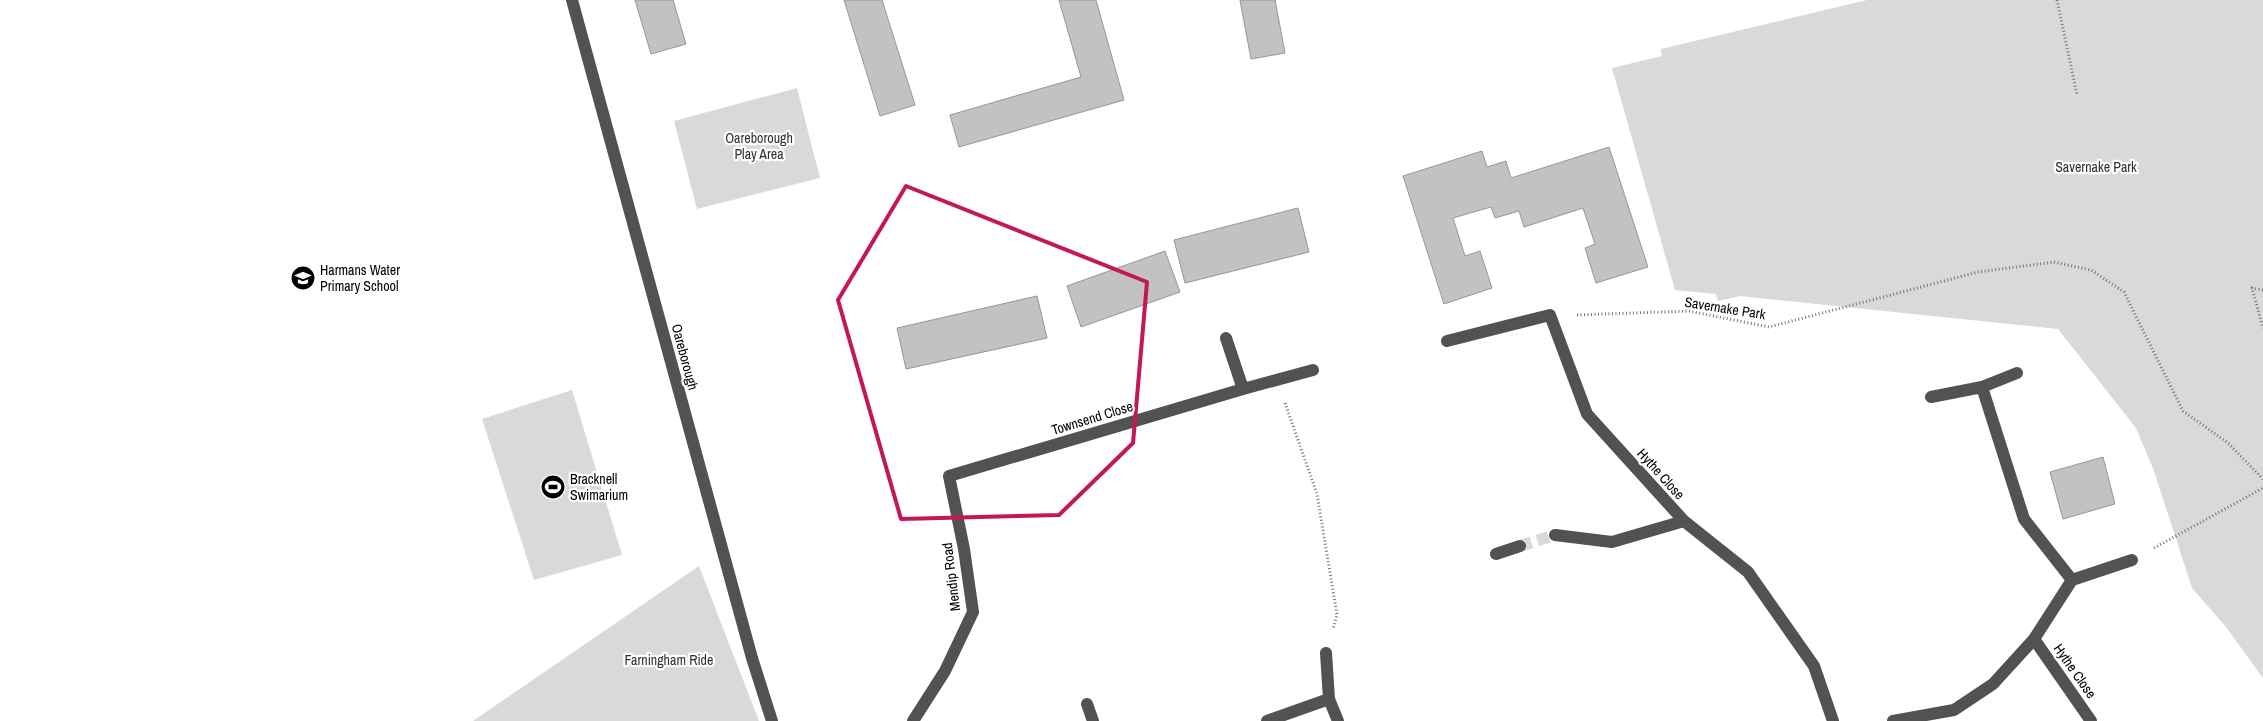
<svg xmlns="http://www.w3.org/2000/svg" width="2263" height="721" font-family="'Archivo Narrow',sans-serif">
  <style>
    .green { fill: #d9d9d9 }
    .building { fill: #c2c2c2; stroke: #969696 }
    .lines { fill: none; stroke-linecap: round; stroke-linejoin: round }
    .minor-tunnel { stroke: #d9d9d9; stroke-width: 12; stroke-dasharray: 12 6; stroke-linecap: butt }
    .path { stroke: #747474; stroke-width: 3; stroke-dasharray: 1 2.5; stroke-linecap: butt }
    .minor { stroke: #525252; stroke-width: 12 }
    .marked { fill: none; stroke: #c2185b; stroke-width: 4; stroke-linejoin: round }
    .labels { text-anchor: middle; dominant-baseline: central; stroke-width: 4.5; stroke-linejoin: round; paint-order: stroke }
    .park-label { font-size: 14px; fill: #303030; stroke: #fff }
    .poi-label { font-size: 14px; fill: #000; stroke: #fff; text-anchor: start }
    .street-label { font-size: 14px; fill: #000; stroke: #fff }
  </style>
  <rect width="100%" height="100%" fill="#fff"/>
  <path class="green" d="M 1867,0 L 2263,0 L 2263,678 L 2226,627 L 2192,588 L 2154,471 L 2136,428 L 2058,329 L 1740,296 L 1718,301 L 1716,294 L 1675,290 L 1612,68 L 1662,56 L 1661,49 Z
    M 797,88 L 820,178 L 697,209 L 674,121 Z
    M 572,390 L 622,555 L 534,580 L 482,419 Z
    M 699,566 L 759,721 L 473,721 Z"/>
  <path class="building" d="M 635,0 L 673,0 L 686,44 L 651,54 Z
    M 844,0 L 882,0 L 915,105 L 880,116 Z
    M 1059,0 L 1096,0 L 1124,100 L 959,147 L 950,115 L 1081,77 Z
    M 1240,0 L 1275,0 L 1285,53 L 1251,59 Z
    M 1609,147 L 1648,267 L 1596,283 L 1585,248 L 1595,244 L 1583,208 L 1524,227 L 1519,211 L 1495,218 L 1491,207 L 1453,218 L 1465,256 L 1480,251 L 1492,288 L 1444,304 L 1403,176 L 1482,151 L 1487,167 L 1506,161 L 1511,178 Z
    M 1298,208 L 1309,252 L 1185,283 L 1174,240 Z
    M 1165,251 L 1180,292 L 1081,327 L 1067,286 Z
    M 1037,296 L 1047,338 L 906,369 L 897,328 Z
    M 2103,457 L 2115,504 L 2063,519 L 2050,472 Z"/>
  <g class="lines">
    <path class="minor-tunnel" d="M 1520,546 L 1555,535"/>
    <path class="path" d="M 2057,0 L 2077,95
      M 2263,290 L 2252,288 L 2263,328
      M 1577,315 L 1689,311 L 1769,327 L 1978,272 L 2054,262 L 2091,270 L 2124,292 L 2183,411 L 2228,443 L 2263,479
      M 1285,403 L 1317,494 L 1337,615 L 1333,629
      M 2154,548 L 2263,488"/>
    <path class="minor" d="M 572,0 L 752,658 L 772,721
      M 1226,338 L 1243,389
      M 1447,341 L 1550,315 L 1587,414 L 1684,521 L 1748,572 L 1814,666 L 1833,721
      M 1982,387 L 2024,519 L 2072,580
      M 1931,397 L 1982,387 L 2017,373
      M 1555,535 L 1612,542 L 1684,521
      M 1496,554 L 1520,546
      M 2034,639 L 2091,721
      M 1326,653 L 1329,699
      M 1087,704 L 1093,721
      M 913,721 L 945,671 L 973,612 L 964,549 L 949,476 L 1243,389 L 1313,370
      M 1267,721 L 1329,699 L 1338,721
      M 1893,721 L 1954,710 L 1993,684 L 2034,639 L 2072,580 L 2132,560"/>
  </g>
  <path class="marked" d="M 906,186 L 1147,282 L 1133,443 L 1059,515 L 901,519 L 838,300 Z"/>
  <defs>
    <symbol id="school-disc" viewBox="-11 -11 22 22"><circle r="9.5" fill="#000" stroke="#fff"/><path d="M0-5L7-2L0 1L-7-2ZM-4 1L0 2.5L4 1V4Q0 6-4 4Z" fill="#fff"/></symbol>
    <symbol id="stadium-disc" viewBox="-11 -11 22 22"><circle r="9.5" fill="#000" stroke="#fff"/><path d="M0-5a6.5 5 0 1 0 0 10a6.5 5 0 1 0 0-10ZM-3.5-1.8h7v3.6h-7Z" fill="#fff"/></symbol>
  </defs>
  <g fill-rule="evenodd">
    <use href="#school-disc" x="289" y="264" width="28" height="28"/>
    <use href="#stadium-disc" x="539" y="473" width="28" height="28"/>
  </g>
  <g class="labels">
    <g class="park-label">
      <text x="759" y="138">Oareborough<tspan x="759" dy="16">Play Area</tspan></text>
      <text x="2096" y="167">Savernake Park</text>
      <text x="669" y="660">Farningham Ride</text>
    </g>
    <g class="poi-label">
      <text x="320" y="270">Harmans Water<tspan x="320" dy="16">Primary School</tspan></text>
      <text x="570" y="479">Bracknell<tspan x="570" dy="16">Swimarium</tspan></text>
    </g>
    <g class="street-label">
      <text transform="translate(1725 308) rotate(9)">Savernake Park</text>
      <text transform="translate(685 357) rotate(75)">Oareborough</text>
      <text transform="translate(1092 418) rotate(-17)">Townsend Close</text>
      <text transform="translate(1661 474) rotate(48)">Hythe Close</text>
      <text transform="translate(951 577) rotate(-97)">Mendip Road</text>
      <text transform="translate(2075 671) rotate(55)">Hythe Close</text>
    </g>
  </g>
</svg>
